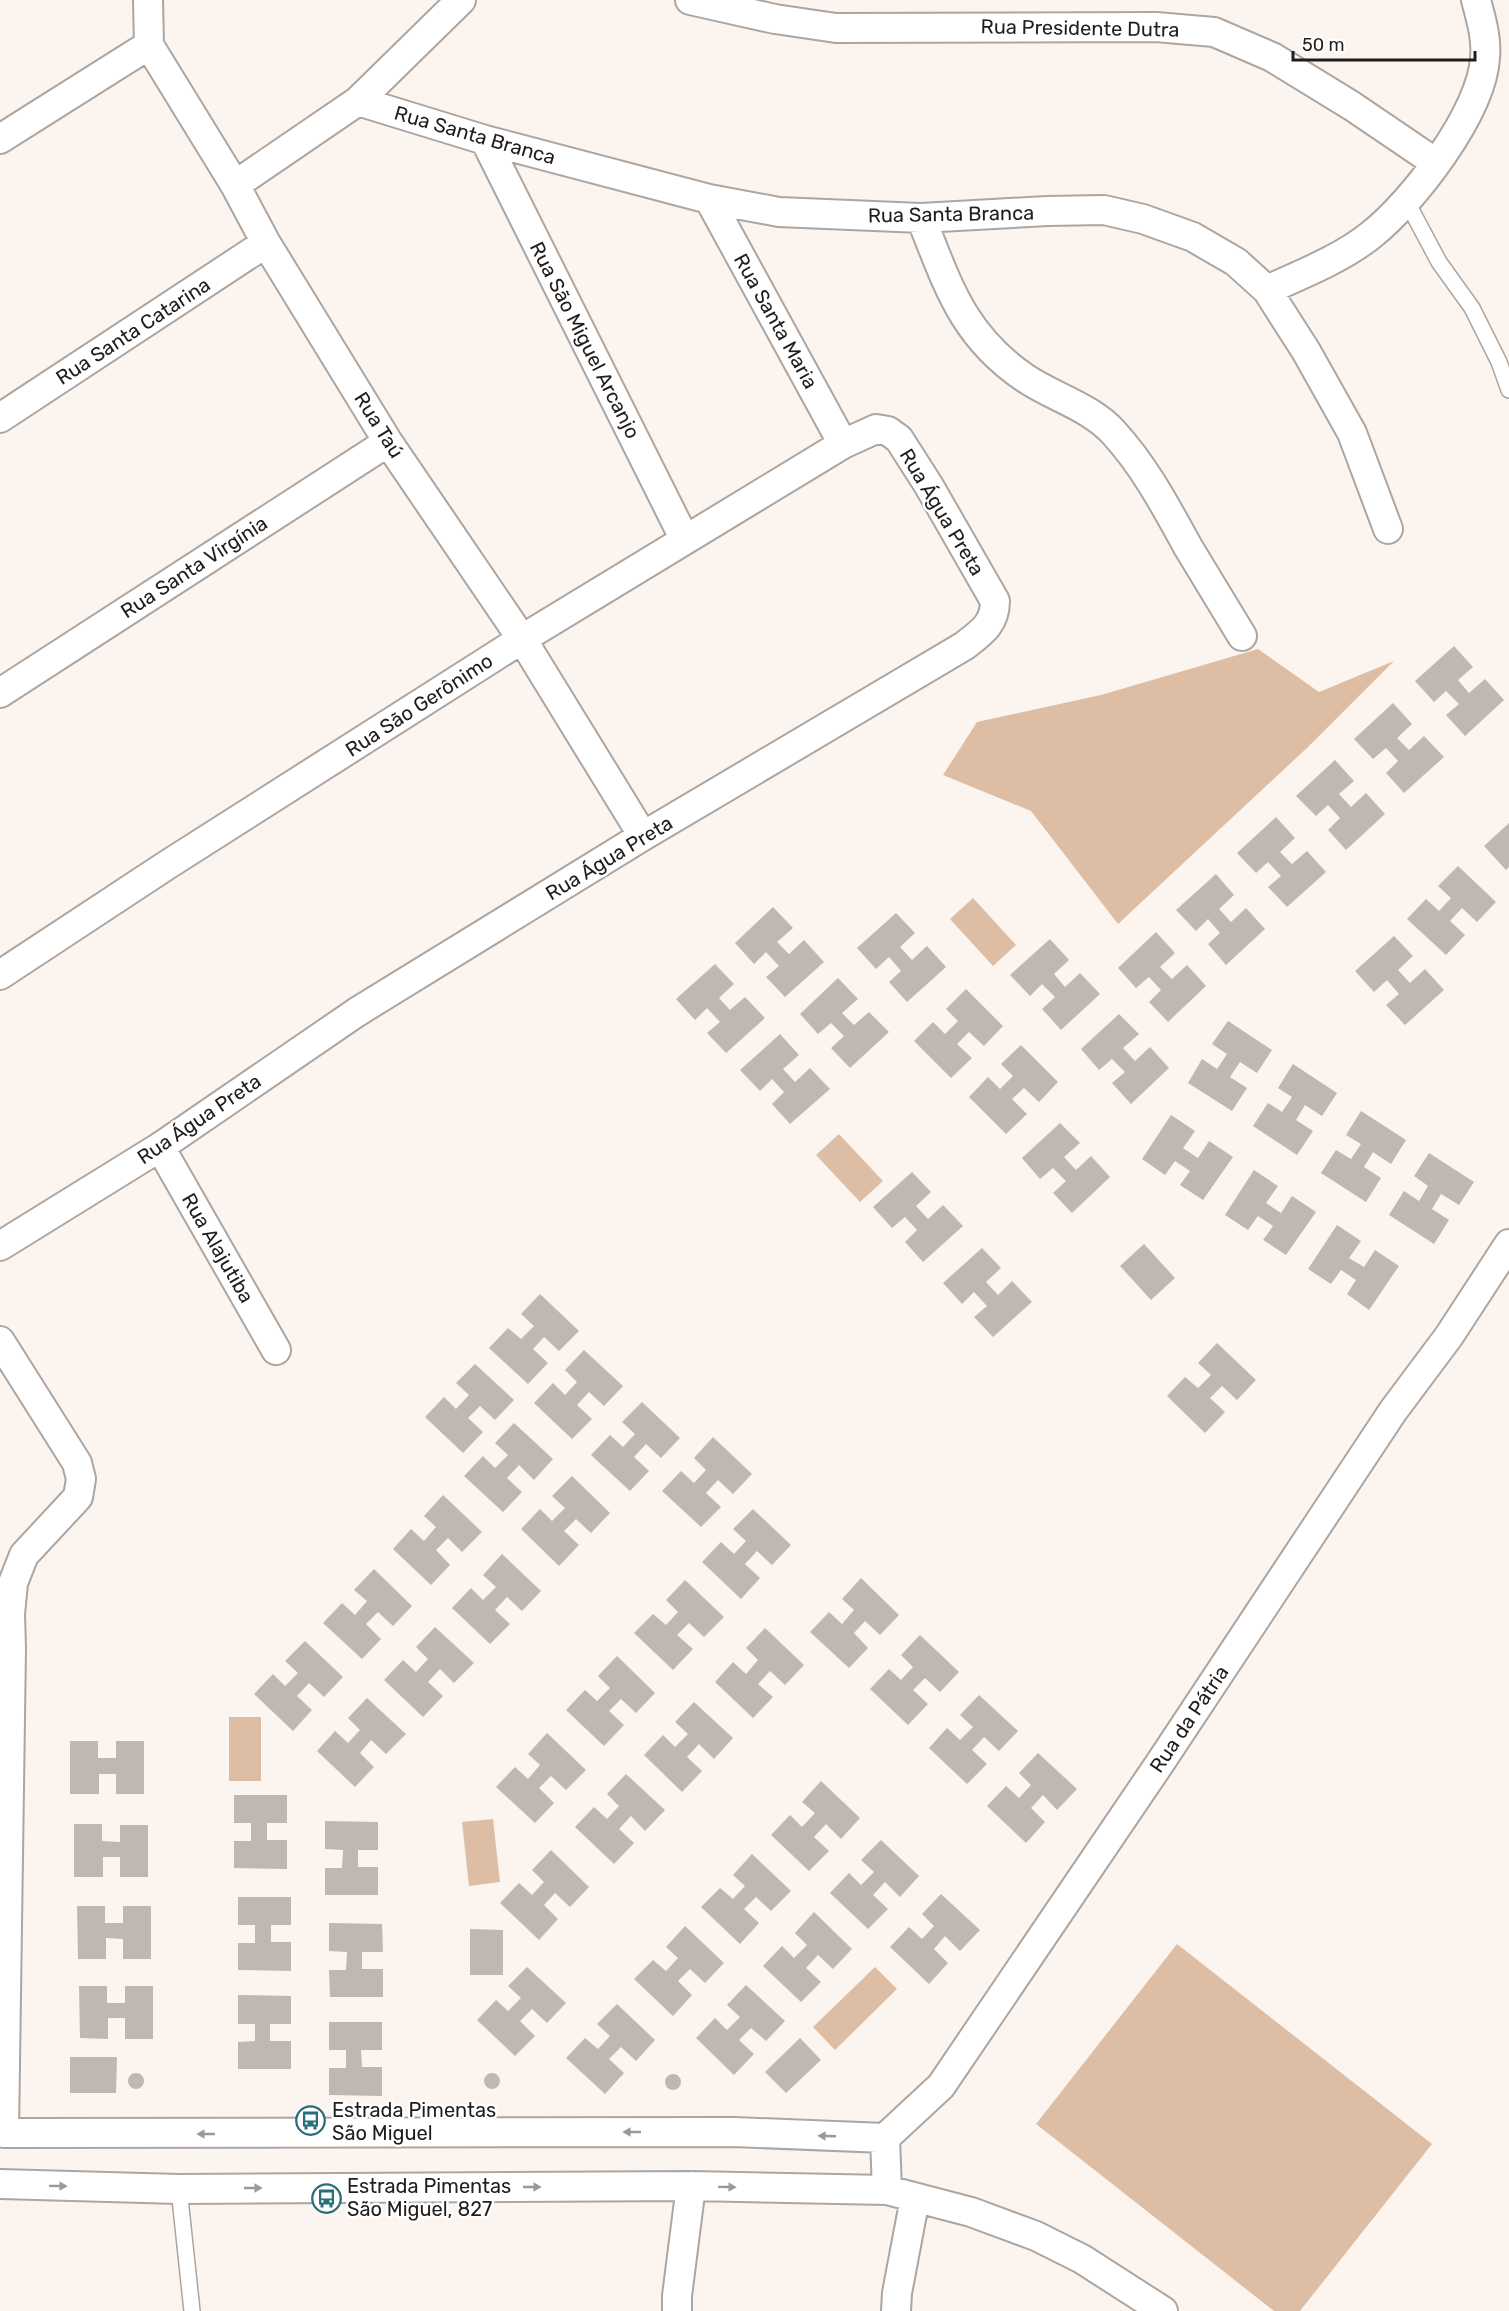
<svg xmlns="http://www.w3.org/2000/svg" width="1509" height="2311" font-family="Rubik,sans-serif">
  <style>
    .green { fill: #ddbea4 }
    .building { fill: #bfb7b2 }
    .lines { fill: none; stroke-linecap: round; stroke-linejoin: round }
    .service-casing { stroke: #ada5a0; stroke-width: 18 }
    .minor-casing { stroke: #ada5a0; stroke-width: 32 }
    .service { stroke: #fff; stroke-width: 15 }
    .minor { stroke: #fff; stroke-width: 28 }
    .oneway { fill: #9b9998 }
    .labels { text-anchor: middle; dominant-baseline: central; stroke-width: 5; stroke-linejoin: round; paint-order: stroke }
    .street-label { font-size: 20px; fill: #201d1b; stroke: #fff }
    .poi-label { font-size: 20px; fill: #201d1b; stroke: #fff; text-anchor: start }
  </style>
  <rect width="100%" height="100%" fill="#fcf4ee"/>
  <path class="green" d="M 1258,649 L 1319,692 L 1394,661 L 1308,747 L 1118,924 L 1031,811 L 943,775 L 977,722 L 1101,695 Z
    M 973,898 L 1016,945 L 993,966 L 950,919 Z
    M 839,1134 L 883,1181 L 860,1202 L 816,1155 Z
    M 229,1717 L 261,1717 L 261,1781 L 229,1781 Z
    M 493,1819 L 500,1882 L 469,1886 L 462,1822 Z
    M 1177,1944 L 1432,2144 L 1300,2311 L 1274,2311 L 1036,2124 Z
    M 875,1967 L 897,1989 L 835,2050 L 813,2027 Z"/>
  <path class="building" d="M 1454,646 L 1473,667 L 1458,680 L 1469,693 L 1485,679 L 1504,700 L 1465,736 L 1446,715 L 1459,704 L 1446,691 L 1434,702 L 1415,681 Z
    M 1393,703 L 1412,724 L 1397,738 L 1409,750 L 1424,736 L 1444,757 L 1404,793 L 1386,773 L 1398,761 L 1386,748 L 1373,759 L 1354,739 Z
    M 1335,760 L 1354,781 L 1339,794 L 1351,807 L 1366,793 L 1385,814 L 1346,850 L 1328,830 L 1340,818 L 1328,805 L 1316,816 L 1296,796 Z
    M 1276,817 L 1295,838 L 1280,852 L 1292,864 L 1307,851 L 1326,872 L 1287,907 L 1268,887 L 1281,876 L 1268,862 L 1256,873 L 1237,853 Z
    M 1509,823 L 1509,867 L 1506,870 L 1484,846 Z
    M 1458,866 L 1496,902 L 1477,922 L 1462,908 L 1450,921 L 1465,935 L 1446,955 L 1407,919 L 1426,899 L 1439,911 L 1451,898 L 1438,886 Z
    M 1216,874 L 1234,895 L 1219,909 L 1231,922 L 1246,908 L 1265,929 L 1226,965 L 1208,944 L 1220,933 L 1208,919 L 1196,931 L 1176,910 Z
    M 773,907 L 793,928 L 777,942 L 789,954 L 804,940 L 824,962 L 785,997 L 766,977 L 779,966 L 766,952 L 754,964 L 735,943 Z
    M 896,913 L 915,933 L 900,947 L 912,960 L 927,946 L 946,967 L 907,1002 L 889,982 L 901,971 L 889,957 L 876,969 L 857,948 Z
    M 1156,932 L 1175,953 L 1160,967 L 1172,979 L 1187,965 L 1206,986 L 1168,1022 L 1149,1002 L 1161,990 L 1149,977 L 1136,988 L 1118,968 Z
    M 1394,936 L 1413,956 L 1398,970 L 1410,983 L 1425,969 L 1444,990 L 1405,1025 L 1386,1005 L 1399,994 L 1387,980 L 1374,992 L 1355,971 Z
    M 1050,939 L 1069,960 L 1054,974 L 1065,987 L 1080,973 L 1100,994 L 1061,1030 L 1042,1009 L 1055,997 L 1042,984 L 1030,996 L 1010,975 Z
    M 715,964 L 734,984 L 719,998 L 730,1010 L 745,997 L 765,1018 L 726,1053 L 707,1033 L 720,1022 L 707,1008 L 695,1020 L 676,999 Z
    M 838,978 L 858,999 L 842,1013 L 854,1025 L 869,1012 L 889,1032 L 850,1068 L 831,1048 L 844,1036 L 831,1023 L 818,1034 L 800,1014 Z
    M 966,989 L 1003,1026 L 984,1046 L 969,1032 L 957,1044 L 972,1058 L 951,1078 L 914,1041 L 933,1022 L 945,1034 L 958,1021 L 946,1009 Z
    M 1119,1014 L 1139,1034 L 1123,1048 L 1135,1061 L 1150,1047 L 1169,1068 L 1131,1104 L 1112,1083 L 1125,1072 L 1112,1059 L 1099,1070 L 1081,1049 Z
    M 1228,1021 L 1272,1050 L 1257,1073 L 1240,1062 L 1230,1077 L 1247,1088 L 1232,1111 L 1188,1083 L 1202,1059 L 1217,1069 L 1227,1054 L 1212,1044 Z
    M 780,1034 L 799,1055 L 783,1069 L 795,1082 L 810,1068 L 830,1089 L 790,1124 L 772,1104 L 784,1092 L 772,1079 L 760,1091 L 740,1070 Z
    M 1021,1045 L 1058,1082 L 1039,1102 L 1024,1088 L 1012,1099 L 1027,1114 L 1006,1134 L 969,1097 L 988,1077 L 1000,1089 L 1013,1076 L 1001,1064 Z
    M 1293,1064 L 1337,1093 L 1322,1116 L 1305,1105 L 1296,1120 L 1313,1131 L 1297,1155 L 1253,1126 L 1268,1103 L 1282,1112 L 1292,1097 L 1278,1088 Z
    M 1361,1111 L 1406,1140 L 1391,1164 L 1373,1152 L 1364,1167 L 1381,1178 L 1366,1202 L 1321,1173 L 1336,1150 L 1351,1159 L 1361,1144 L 1346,1135 Z
    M 1171,1115 L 1195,1131 L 1183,1148 L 1198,1158 L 1209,1141 L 1233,1157 L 1203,1200 L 1180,1185 L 1190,1171 L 1175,1161 L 1165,1175 L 1142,1159 Z
    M 1060,1123 L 1080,1143 L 1064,1157 L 1076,1170 L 1091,1156 L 1110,1177 L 1072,1213 L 1053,1193 L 1066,1181 L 1053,1168 L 1040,1179 L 1022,1158 Z
    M 1429,1153 L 1474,1182 L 1459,1205 L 1441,1194 L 1432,1209 L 1449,1220 L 1434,1244 L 1389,1215 L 1404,1191 L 1419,1201 L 1428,1186 L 1414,1176 Z
    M 1254,1170 L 1278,1186 L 1266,1203 L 1281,1213 L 1292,1196 L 1316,1212 L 1286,1255 L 1263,1240 L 1273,1226 L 1258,1216 L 1248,1230 L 1225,1215 Z
    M 912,1172 L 931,1192 L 916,1206 L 928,1219 L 943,1205 L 963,1226 L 923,1262 L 905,1242 L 917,1230 L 905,1217 L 892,1228 L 873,1207 Z
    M 1337,1225 L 1361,1241 L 1349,1258 L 1364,1267 L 1375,1250 L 1399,1266 L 1369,1310 L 1347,1294 L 1356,1280 L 1341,1270 L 1331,1284 L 1308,1269 Z
    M 1144,1244 L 1175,1278 L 1151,1300 L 1120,1266 Z
    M 982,1248 L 1001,1268 L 986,1282 L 998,1295 L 1012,1281 L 1032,1302 L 993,1337 L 974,1317 L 987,1306 L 974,1292 L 962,1304 L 943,1283 Z
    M 540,1294 L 579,1331 L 559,1351 L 544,1337 L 533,1349 L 548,1363 L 528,1384 L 489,1348 L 508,1328 L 521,1339 L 534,1326 L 521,1314 Z
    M 1217,1343 L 1256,1380 L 1237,1400 L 1222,1386 L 1210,1398 L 1225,1412 L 1205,1433 L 1167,1396 L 1185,1377 L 1198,1388 L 1211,1375 L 1198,1363 Z
    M 584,1350 L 623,1386 L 604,1406 L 589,1392 L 577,1405 L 592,1419 L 572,1439 L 534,1403 L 553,1383 L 565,1395 L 577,1382 L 565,1370 Z
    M 475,1364 L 514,1400 L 495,1420 L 480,1406 L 468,1418 L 483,1432 L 463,1453 L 425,1417 L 444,1397 L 456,1409 L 469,1395 L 456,1383 Z
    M 642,1402 L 680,1438 L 661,1458 L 646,1444 L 634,1457 L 649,1471 L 630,1491 L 591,1455 L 610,1435 L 623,1447 L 635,1434 L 622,1422 Z
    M 514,1423 L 553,1459 L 534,1480 L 519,1465 L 507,1478 L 522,1492 L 503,1512 L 464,1476 L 483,1456 L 495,1468 L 508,1455 L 495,1443 Z
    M 713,1437 L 752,1474 L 733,1494 L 718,1480 L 706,1493 L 721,1507 L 701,1527 L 662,1491 L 681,1471 L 694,1483 L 706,1470 L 694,1458 Z
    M 572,1476 L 610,1513 L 591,1533 L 576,1519 L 564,1531 L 579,1545 L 559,1566 L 521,1529 L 540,1509 L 552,1521 L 565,1508 L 552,1496 Z
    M 443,1495 L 482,1532 L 462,1552 L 448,1538 L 436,1550 L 450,1565 L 431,1585 L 393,1549 L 411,1529 L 424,1541 L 436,1527 L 424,1516 Z
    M 753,1509 L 791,1545 L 772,1565 L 757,1551 L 745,1564 L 760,1578 L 741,1599 L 702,1562 L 721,1542 L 734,1554 L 746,1541 L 733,1529 Z
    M 502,1554 L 541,1591 L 522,1611 L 507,1597 L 495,1610 L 510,1624 L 490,1644 L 452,1608 L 471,1588 L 483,1600 L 496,1587 L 483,1575 Z
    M 374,1569 L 412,1606 L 393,1626 L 378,1612 L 366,1624 L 381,1639 L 362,1659 L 323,1623 L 342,1603 L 355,1615 L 367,1601 L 354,1590 Z
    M 861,1578 L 899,1615 L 880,1635 L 865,1621 L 854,1633 L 868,1648 L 849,1668 L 810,1632 L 829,1612 L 842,1624 L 854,1610 L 842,1599 Z
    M 685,1580 L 724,1617 L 704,1637 L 689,1623 L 677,1635 L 693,1649 L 673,1670 L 634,1633 L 653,1614 L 666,1625 L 678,1612 L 666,1600 Z
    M 435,1627 L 474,1663 L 454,1683 L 440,1669 L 428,1682 L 443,1696 L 423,1717 L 384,1680 L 403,1660 L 416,1672 L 428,1659 L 416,1647 Z
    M 765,1628 L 804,1665 L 785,1685 L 770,1671 L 758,1684 L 773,1697 L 753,1718 L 715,1682 L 733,1662 L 746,1674 L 758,1660 L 746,1648 Z
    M 920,1635 L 959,1672 L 940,1692 L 925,1678 L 913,1690 L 928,1704 L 908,1725 L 870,1689 L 889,1669 L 901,1680 L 913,1667 L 901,1655 Z
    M 305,1641 L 343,1677 L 324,1697 L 309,1683 L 297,1696 L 312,1710 L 293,1731 L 254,1694 L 273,1674 L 285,1686 L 298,1673 L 285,1661 Z
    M 617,1656 L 655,1693 L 636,1713 L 621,1699 L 609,1711 L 624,1725 L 604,1746 L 566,1710 L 585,1690 L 597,1701 L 610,1688 L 598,1676 Z
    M 979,1695 L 1018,1731 L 999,1751 L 984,1737 L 972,1750 L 987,1764 L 967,1784 L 929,1748 L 947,1728 L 960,1740 L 973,1727 L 960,1715 Z
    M 367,1698 L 406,1734 L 386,1754 L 371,1740 L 360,1753 L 374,1767 L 355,1787 L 317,1751 L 335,1731 L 348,1743 L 360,1730 L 348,1718 Z
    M 694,1702 L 733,1738 L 714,1759 L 699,1744 L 687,1757 L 702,1771 L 682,1792 L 644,1755 L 663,1735 L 675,1747 L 688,1734 L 675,1722 Z
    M 547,1733 L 586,1770 L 566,1790 L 551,1776 L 539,1788 L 554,1803 L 535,1823 L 496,1787 L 515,1767 L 528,1779 L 540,1765 L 528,1754 Z
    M 70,1741 L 98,1741 L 98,1758 L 116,1758 L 116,1741 L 144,1741 L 144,1794 L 116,1794 L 116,1774 L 99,1774 L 99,1794 L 70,1794 Z
    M 1038,1753 L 1077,1789 L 1057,1810 L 1043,1795 L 1031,1808 L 1045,1822 L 1026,1843 L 987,1806 L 1006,1786 L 1019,1798 L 1031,1785 L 1019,1773 Z
    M 626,1774 L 665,1810 L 645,1831 L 631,1816 L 619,1829 L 634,1843 L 614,1864 L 575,1827 L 594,1807 L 607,1819 L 619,1806 L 607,1794 Z
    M 821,1781 L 860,1818 L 841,1839 L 826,1824 L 814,1837 L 829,1851 L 809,1871 L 771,1835 L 790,1815 L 802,1827 L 815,1813 L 802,1802 Z
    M 234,1795 L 287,1795 L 287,1823 L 267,1823 L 267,1840 L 287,1840 L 287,1869 L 234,1868 L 234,1841 L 251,1841 L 251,1823 L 234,1823 Z
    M 325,1821 L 378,1822 L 378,1850 L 358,1850 L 358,1867 L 378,1867 L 378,1895 L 325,1895 L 325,1868 L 342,1868 L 343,1850 L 325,1849 Z
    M 74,1824 L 102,1824 L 102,1841 L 120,1842 L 120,1825 L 148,1825 L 148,1877 L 120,1877 L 120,1857 L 103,1857 L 103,1877 L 74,1877 Z
    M 881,1840 L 919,1876 L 900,1897 L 885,1882 L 873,1895 L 888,1909 L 868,1929 L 830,1893 L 849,1873 L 861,1885 L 874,1872 L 861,1860 Z
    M 551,1850 L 589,1887 L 570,1907 L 555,1893 L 544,1905 L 558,1919 L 539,1940 L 500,1903 L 519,1883 L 532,1895 L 544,1882 L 532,1870 Z
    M 752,1854 L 791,1891 L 771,1911 L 756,1897 L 744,1909 L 759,1923 L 740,1944 L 701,1907 L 720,1888 L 733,1899 L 745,1886 L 733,1875 Z
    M 941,1894 L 980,1930 L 960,1951 L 945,1936 L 934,1949 L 948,1963 L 929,1984 L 890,1947 L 909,1927 L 922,1939 L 934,1926 L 922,1914 Z
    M 238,1897 L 291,1897 L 291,1925 L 271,1925 L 271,1942 L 291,1942 L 291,1971 L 238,1970 L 238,1943 L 255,1943 L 255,1925 L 238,1925 Z
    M 77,1906 L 105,1906 L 105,1923 L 123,1923 L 123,1906 L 151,1906 L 151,1959 L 123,1959 L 123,1939 L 106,1938 L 106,1959 L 78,1959 Z
    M 814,1912 L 852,1949 L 833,1969 L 818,1955 L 806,1968 L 821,1982 L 801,2002 L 763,1966 L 782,1946 L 794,1958 L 807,1945 L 795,1933 Z
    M 329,1923 L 382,1924 L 383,1952 L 362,1952 L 362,1969 L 383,1969 L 383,1997 L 330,1997 L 329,1970 L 346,1970 L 347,1952 L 329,1951 Z
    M 685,1926 L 724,1963 L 705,1983 L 690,1969 L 678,1981 L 692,1995 L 673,2016 L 634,1979 L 653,1960 L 666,1971 L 678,1958 L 666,1947 Z
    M 470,1929 L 503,1930 L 503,1975 L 470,1975 Z
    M 527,1967 L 566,2003 L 547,2023 L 532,2009 L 520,2021 L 535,2036 L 515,2056 L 477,2020 L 496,2000 L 508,2011 L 521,1998 L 508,1986 Z
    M 746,1985 L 785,2021 L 766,2041 L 751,2028 L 739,2040 L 754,2054 L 734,2075 L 696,2038 L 715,2018 L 727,2030 L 740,2017 L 727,2005 Z
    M 79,1986 L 107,1986 L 107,2003 L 125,2003 L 125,1986 L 153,1986 L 153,2039 L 125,2039 L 125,2018 L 108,2018 L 108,2039 L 80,2038 Z
    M 238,1995 L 291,1996 L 291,2024 L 270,2024 L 270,2041 L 291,2041 L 291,2069 L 238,2069 L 238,2042 L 255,2041 L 255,2024 L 238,2024 Z
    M 617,2004 L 655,2040 L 636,2061 L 621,2047 L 609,2059 L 624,2073 L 605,2094 L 566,2058 L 585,2038 L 598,2049 L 610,2036 L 597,2024 Z
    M 329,2022 L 382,2022 L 382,2050 L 361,2050 L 362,2067 L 382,2067 L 382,2096 L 329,2095 L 329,2068 L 346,2068 L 346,2050 L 329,2050 Z
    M 800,2038 L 821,2060 L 786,2093 L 765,2072 Z
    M 70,2057 L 117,2057 L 116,2093 L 70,2093 Z
    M484 2081a8 8 0 1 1 16 0a8 8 0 1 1-16 0Z
    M128 2081a8 8 0 1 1 16 0a8 8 0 1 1-16 0Z
    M665 2082a8 8 0 1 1 16 0a8 8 0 1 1-16 0Z"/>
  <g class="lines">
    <defs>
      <path id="service" d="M 1407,202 L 1439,262 L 1472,308 L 1499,362 L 1509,390
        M 179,2189 L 192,2311"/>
      <path id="minor" d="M 148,0 L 149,45 L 235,185 L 266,243 L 388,442 L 522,639 L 643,836
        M 690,0 L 775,19 L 836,28 L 1156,27 L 1214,32 L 1272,57 L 1352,106 L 1436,163
        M 358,101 L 485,140 L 709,199 L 779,212 L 921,218 L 1047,211 L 1104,210 L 1143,219 L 1193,237 L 1236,262 L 1267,290 L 1306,351 L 1352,433 L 1388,529
        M 0,139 L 149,45
        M 485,140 L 685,540
        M 235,185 L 358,101 L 461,0
        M 709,199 L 843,444
        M 921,218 C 948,285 962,335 1025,378 C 1053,397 1091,407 1114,433 C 1145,467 1166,507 1188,547 C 1206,577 1224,606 1242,636
        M 1267,290 C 1302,274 1341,259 1371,235 C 1413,202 1482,112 1485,58 C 1487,38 1481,19 1476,0
        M 0,418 L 266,243
        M 0,693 L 388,442
        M 0,975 L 167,865 L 522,639 L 843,444 L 876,429 L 888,431 L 899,439 L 929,486 L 995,601 C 995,624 981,633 964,646 L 643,836 L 357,1012 L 160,1147 L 0,1246
        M 160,1147 L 276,1350
        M 0,1341 L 77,1463 L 81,1479 L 78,1497 L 24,1555 L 13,1583 L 10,1614 L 11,1648 L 4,2133
        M 4,2133 L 734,2132 L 885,2138
        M 0,2184 L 179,2189 L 691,2186 L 887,2190 L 971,2212 L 1036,2236 L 1082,2259 L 1163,2311
        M 887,2190 L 885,2138 L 941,2086 L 1160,1763 L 1393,1411 L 1449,1336 L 1509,1244
        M 677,2311 L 677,2296 L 691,2186
        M 896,2311 L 897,2293 L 915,2198"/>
    </defs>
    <use href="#service" class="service-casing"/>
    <use href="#minor" class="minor-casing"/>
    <use href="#service" class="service"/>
    <use href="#minor" class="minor"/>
  </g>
  <defs><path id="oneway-solid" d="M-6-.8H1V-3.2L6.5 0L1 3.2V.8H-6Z" transform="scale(1.5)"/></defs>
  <g class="oneway">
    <use href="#oneway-solid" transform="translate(632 2132) rotate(-180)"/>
    <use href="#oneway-solid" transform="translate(206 2134) rotate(-180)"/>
    <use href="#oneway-solid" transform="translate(827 2136) rotate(-178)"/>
    <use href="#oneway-solid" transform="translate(58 2186) rotate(1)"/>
    <use href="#oneway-solid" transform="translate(532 2187)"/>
    <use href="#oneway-solid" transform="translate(727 2187) rotate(1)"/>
    <use href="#oneway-solid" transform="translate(253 2188)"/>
  </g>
  <defs>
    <symbol id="bus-ring" viewBox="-11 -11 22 22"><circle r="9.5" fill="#fff" stroke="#286f7b" stroke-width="1.5"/><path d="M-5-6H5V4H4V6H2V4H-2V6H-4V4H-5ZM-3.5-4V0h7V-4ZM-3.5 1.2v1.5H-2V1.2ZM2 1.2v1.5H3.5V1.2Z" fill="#286f7b"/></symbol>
  </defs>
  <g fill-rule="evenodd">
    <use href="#bus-ring" x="294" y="2104" width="33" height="33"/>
    <use href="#bus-ring" x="310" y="2182" width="33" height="33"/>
  </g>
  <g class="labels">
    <g class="street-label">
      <text transform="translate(1080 28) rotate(1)">Rua Presidente Dutra</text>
      <text transform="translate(475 135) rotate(16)">Rua Santa Branca</text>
      <text transform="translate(951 214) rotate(-1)">Rua Santa Branca</text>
      <text transform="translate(776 321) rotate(61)">Rua Santa Maria</text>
      <text transform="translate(133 331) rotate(-33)">Rua Santa Catarina</text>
      <text transform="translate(585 340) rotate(63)">Rua São Miguel Arcanjo</text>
      <text transform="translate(379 425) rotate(58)">Rua Taú</text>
      <text transform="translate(942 512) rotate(59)">Rua Água Preta</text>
      <text transform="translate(194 567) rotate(-33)">Rua Santa Virgínia</text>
      <text transform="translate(419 705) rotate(-33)">Rua São Gerônimo</text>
      <text transform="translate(609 858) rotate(-31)">Rua Água Preta</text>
      <text transform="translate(199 1119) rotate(-34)">Rua Água Preta</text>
      <text transform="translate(218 1248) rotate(60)">Rua Alajutiba</text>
      <text transform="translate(1189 1719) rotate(-56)">Rua da Pátria</text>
    </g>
    <g class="poi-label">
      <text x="332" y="2110">Estrada Pimentas<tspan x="332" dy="23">São Miguel</tspan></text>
      <text x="347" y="2186">Estrada Pimentas<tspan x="347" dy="23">São Miguel, 827</tspan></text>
    </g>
  </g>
  <path d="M1293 51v9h182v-9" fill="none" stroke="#201d1b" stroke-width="3"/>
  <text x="1302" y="51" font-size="18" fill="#201d1b" stroke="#ffffff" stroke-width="4.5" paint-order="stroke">50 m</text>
</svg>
